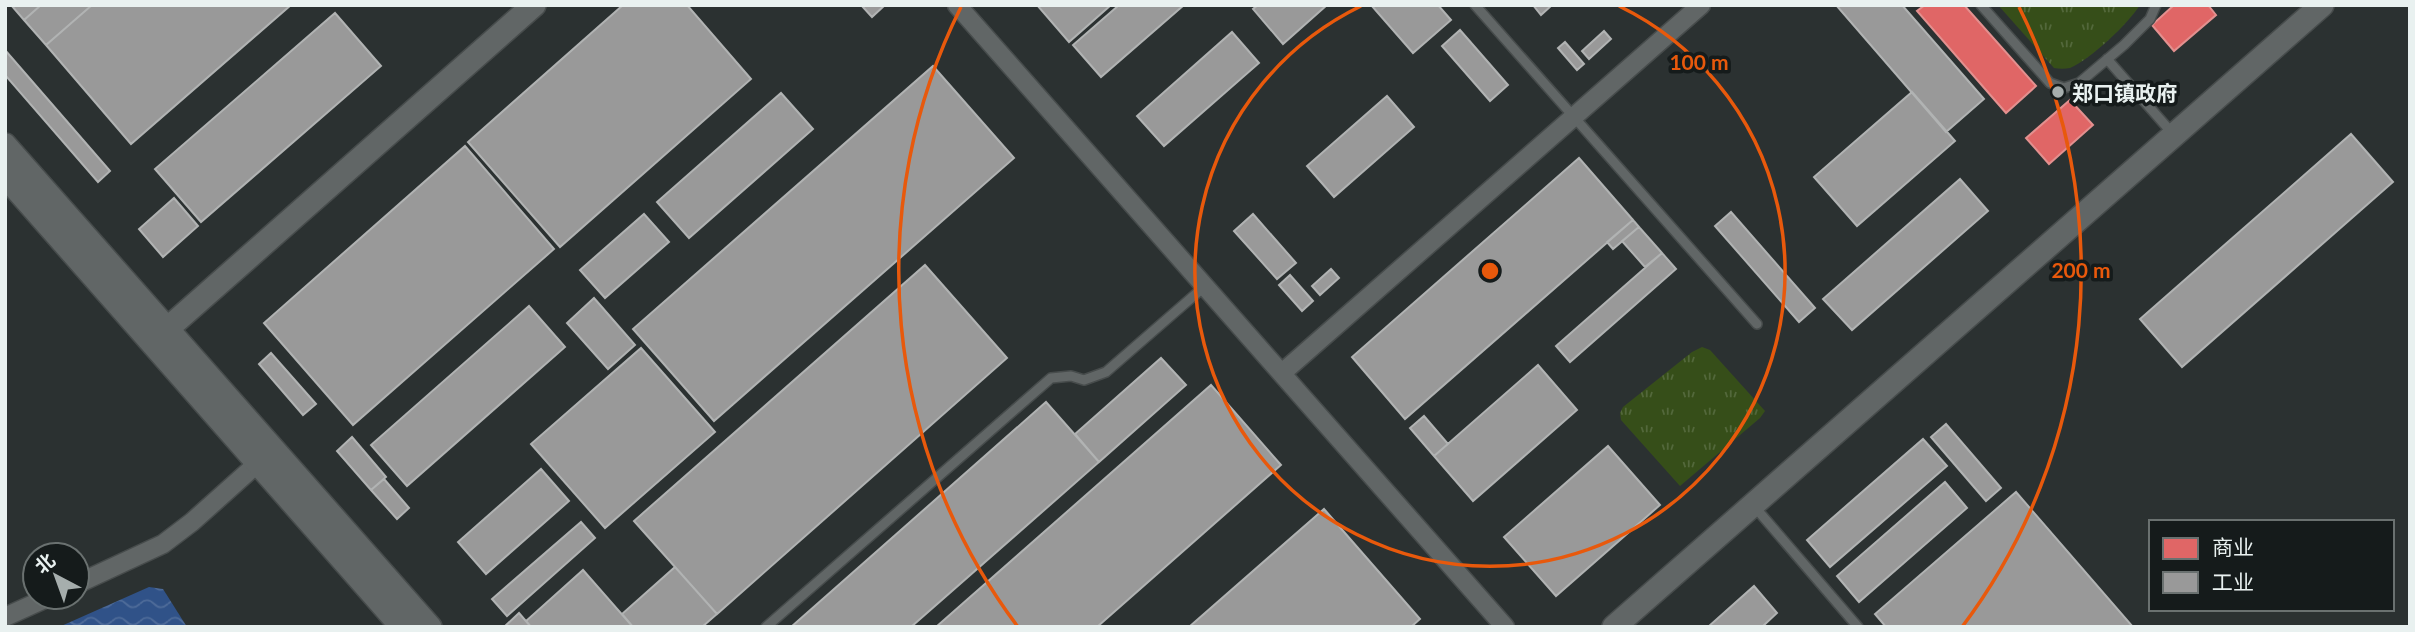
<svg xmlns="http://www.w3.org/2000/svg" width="2415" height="632" font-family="Lato,'Noto Sans SC',sans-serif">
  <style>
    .grass { fill: url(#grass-tufts) }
    .water { fill: url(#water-waves) }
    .shops { fill: #e06666; stroke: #e3908f; stroke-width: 2 }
    .industry { fill: #999; stroke: #b1b3b3; stroke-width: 2 }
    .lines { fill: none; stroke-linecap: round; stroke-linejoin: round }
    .lane-casing { stroke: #474c4c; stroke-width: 12 }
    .street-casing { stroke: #474c4c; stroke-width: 21 }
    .secondary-casing { stroke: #474c4c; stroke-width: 26 }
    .lane { stroke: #616666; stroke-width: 9 }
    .street { stroke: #616666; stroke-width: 18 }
    .secondary { stroke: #616666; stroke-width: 23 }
    .ring { fill: none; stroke: #e8590c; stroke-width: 3.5 }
    .poi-dot { fill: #a6aead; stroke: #151b1b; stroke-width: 2.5 }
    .labels { text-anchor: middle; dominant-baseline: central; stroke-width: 7; stroke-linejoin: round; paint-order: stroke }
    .poi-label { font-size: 21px; font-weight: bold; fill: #e9f1f0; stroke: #151b1b; text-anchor: start }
    .centre { fill: #e8590c; stroke: #151b1b; stroke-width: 3.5 }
    .ring-label { font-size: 21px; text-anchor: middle; font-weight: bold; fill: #e8590c; stroke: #151b1b; stroke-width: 7; stroke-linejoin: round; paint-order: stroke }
  </style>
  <defs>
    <pattern id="grass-tufts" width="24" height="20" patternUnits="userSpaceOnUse" patternTransform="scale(1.75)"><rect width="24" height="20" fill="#364e19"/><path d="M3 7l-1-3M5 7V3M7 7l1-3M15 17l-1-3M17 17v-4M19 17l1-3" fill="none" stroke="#53683b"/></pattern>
    <pattern id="water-waves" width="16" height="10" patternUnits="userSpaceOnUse" patternTransform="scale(1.75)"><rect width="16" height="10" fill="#305288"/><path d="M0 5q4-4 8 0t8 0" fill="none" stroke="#4e6b99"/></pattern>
  </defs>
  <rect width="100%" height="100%" fill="#2b3131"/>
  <path class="grass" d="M 1998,5 L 2140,5 C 2128,24 2091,59 2070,68 C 2065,69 2059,69 2054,68 Z
    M 1702,347 L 1710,350 L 1765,411 L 1760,418 L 1680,486 L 1621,420 L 1620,413 L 1623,407 L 1692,352 Z"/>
  <path class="water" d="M 149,587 L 163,589 L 187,627 L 59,627 Z"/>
  <path class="shops" d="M 1925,5 L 1964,5 L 2036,86 L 2006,113 L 1917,11 Z
    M 2174,5 L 2208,5 L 2216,15 L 2174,51 L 2152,25 Z
    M 2070,100 L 2093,125 L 2049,164 L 2026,138 Z"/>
  <path class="industry" d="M 11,5 L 41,5 L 24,20 Z
    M 41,5 L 92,5 L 46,45 L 24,20 Z
    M 92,5 L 291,5 L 131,144 L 46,45 Z
    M 623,5 L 687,5 L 751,79 L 560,247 L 468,142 Z
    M 861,5 L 885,5 L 872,17 Z
    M 1037,5 L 1111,5 L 1069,42 Z
    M 1119,5 L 1184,5 L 1101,77 L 1073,45 Z
    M 1258,5 L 1327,5 L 1283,44 L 1253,9 Z
    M 1371,5 L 1438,5 L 1451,20 L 1413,53 Z
    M 1533,5 L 1552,5 L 1541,15 Z
    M 1836,5 L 1902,5 L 1984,99 L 1946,132 Z
    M 335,13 L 381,66 L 201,222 L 155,169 Z
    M 1460,30 L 1508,85 L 1490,101 L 1442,46 Z
    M 1604,31 L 1611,39 L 1589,59 L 1582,51 Z
    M 1232,32 L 1259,63 L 1164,146 L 1137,116 Z
    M 1565,42 L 1584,64 L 1577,70 L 1558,48 Z
    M 5,50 L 110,171 L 98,182 L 5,75 Z
    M 933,66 L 1014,158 L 714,421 L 633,329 Z
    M 1912,92 L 1955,141 L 1857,226 L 1814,177 Z
    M 781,93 L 813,129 L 689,238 L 657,202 Z
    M 1387,96 L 1414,127 L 1334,197 L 1307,166 Z
    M 2351,134 L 2393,182 L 2182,367 L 2140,319 Z
    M 465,146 L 554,249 L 353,425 L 264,323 Z
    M 1579,158 L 1633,220 L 1405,419 L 1352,357 Z
    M 1960,179 L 1988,211 L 1852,330 L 1823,299 Z
    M 174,198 L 198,226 L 163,257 L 139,229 Z
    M 1731,212 L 1815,308 L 1799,322 L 1715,226 Z
    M 644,214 L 669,242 L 605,298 L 580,270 Z
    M 1253,214 L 1296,263 L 1277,279 L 1234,231 Z
    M 1633,220 L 1639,227 L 1613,249 L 1607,242 Z
    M 1639,227 L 1662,253 L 1645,267 L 1622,241 Z
    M 1662,253 L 1676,269 L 1570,362 L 1556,346 Z
    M 925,265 L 1007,358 L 717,614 L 634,521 Z
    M 1331,269 L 1339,278 L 1320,295 L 1312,286 Z
    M 1290,275 L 1313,301 L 1302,311 L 1279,285 Z
    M 594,298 L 635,345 L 608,369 L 567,323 Z
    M 529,306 L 565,347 L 407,486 L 371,445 Z
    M 641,348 L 715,432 L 605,528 L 531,444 Z
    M 271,353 L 316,404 L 303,415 L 259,364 Z
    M 1161,358 L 1186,385 L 1099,462 L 1075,434 Z
    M 1538,365 L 1577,410 L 1473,501 L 1434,456 Z
    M 1211,385 L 1281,465 L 1097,627 L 936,627 Z
    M 1046,402 L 1099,462 L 911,627 L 791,627 Z
    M 1424,416 L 1448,444 L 1434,456 L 1410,428 Z
    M 1946,424 L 2001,488 L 1986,501 L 1931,437 Z
    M 352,437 L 386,477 L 371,490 L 337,451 Z
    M 1923,439 L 1947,466 L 1830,567 L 1807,540 Z
    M 1608,446 L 1660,505 L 1556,596 L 1504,537 Z
    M 541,469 L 569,501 L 486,574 L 458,542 Z
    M 384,479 L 409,508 L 397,519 L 371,490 Z
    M 1945,482 L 1967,508 L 1859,602 L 1837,576 Z
    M 2016,492 L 2133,627 L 1886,627 L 1875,614 Z
    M 1324,509 L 1420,619 L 1411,627 L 1189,627 Z
    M 581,522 L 595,538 L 507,616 L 492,599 Z
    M 675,567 L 717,614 L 702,627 L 633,627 L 622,614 Z
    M 583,570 L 633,627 L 531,627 L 526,621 Z
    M 1754,586 L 1777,613 L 1762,627 L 1708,627 Z
    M 519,613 L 531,627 L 504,627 Z"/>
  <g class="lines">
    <defs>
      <path id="lane" d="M 1475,5 L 1757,324
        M 1981,5 L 2050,83 L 2064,88 L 2079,83 L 2124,45 L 2150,19 L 2156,5
        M 2107,59 L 2173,134
        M 1754,506 L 1858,627
        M 766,627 L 1051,378 L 1071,376 L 1084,380 L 1106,372 L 1205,286"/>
      <path id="street" d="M 957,5 L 1505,627
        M 1282,373 L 1701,5
        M 77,584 L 163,544 L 192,522 L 258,463
        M 5,617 L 49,597"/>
      <path id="secondary" d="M 5,145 L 430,627
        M 5,176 L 402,627
        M 157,338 L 534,5
        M 1614,627 L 2322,5"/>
    </defs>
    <use href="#lane" class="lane-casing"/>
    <use href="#street" class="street-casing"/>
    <use href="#secondary" class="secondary-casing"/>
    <use href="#lane" class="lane"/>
    <use href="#street" class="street"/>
    <use href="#secondary" class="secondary"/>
  </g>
  <g class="ring">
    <path d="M1619 6A295 295 0 1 1 1361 6"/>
    <path d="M1018 627A591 591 0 0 1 961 7M2019 7A591 591 0 0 1 1962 627"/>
  </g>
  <circle class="poi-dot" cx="2058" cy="92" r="7"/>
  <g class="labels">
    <g class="poi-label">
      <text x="2072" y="92">郑口镇政府</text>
    </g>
  </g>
  <circle cx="1490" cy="271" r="10" class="centre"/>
  <g class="ring-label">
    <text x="1699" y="70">100 m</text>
    <text x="2081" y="278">200 m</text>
  </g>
  <rect width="2415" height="632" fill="none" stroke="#e9f1f0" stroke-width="14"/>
  <rect x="2149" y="520" width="245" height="91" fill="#151b1b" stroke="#6a7170" stroke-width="2"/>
  <rect x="2163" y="538" width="35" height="21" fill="#e06666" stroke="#6a7170" stroke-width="2"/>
  <text x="2212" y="555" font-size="21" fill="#e9f1f0">商业</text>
  <rect x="2163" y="572" width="35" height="21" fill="#999999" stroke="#6a7170" stroke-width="2"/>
  <text x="2212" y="590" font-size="21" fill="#e9f1f0">工业</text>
  <g transform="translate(56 576) rotate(319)"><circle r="33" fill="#151b1b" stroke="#6a7170" stroke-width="2"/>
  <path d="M0-5L12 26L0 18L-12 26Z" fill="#a6aead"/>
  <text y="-10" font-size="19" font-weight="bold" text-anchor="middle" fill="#e9f1f0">北</text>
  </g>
</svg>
